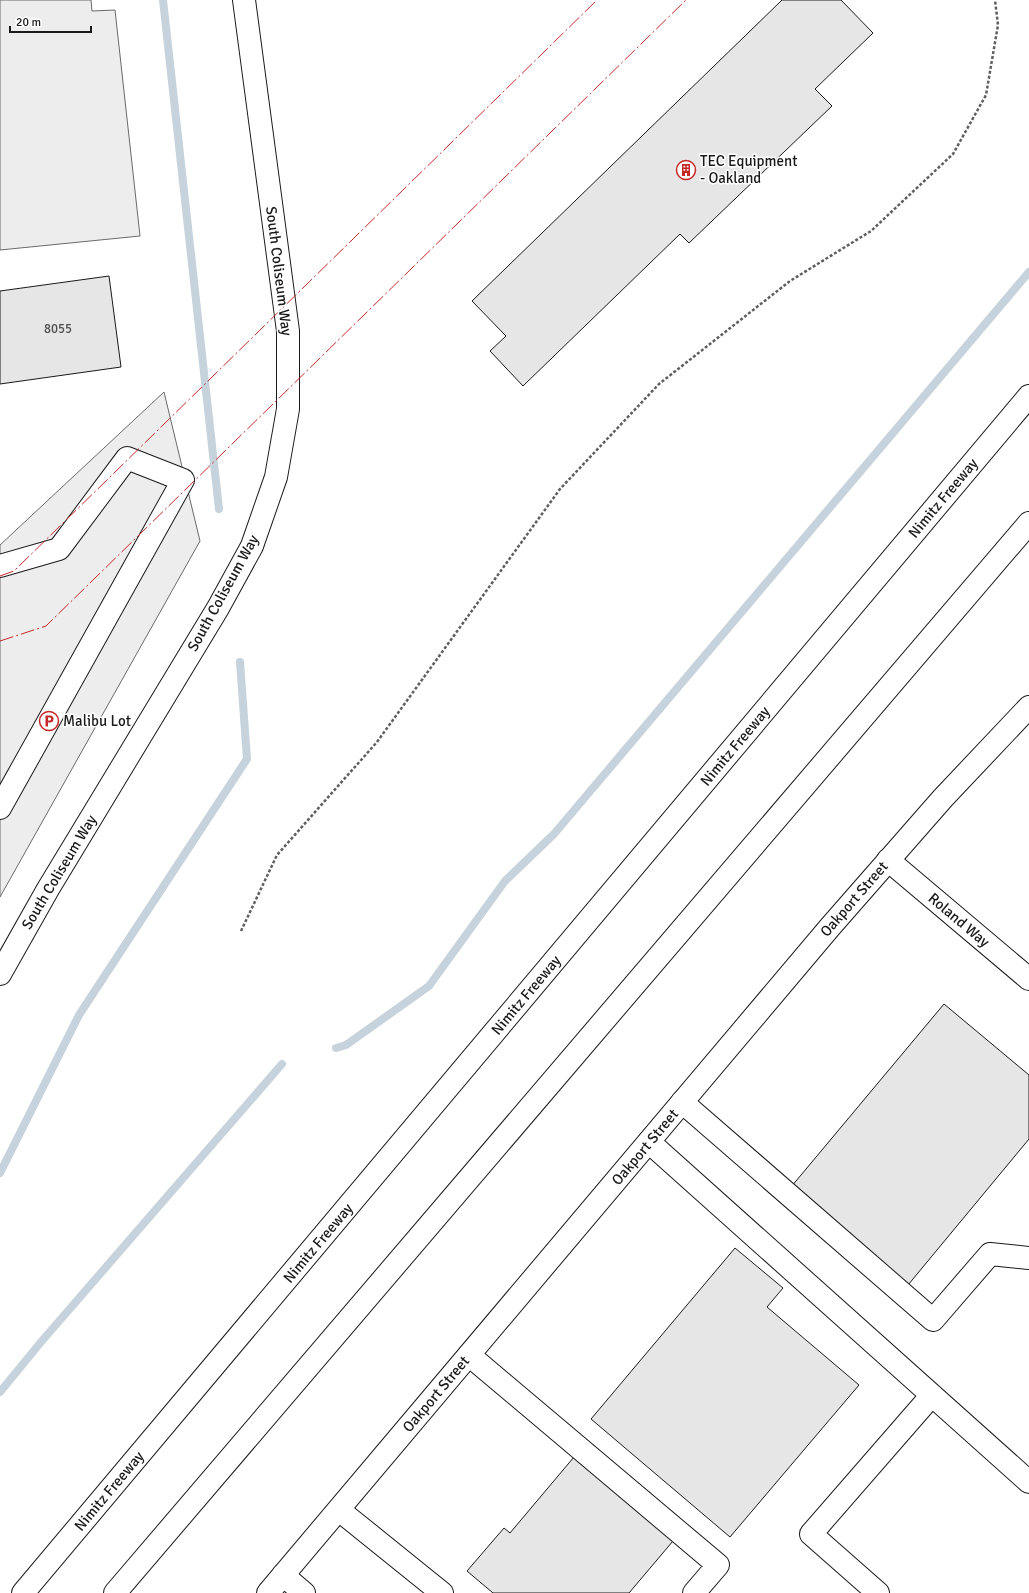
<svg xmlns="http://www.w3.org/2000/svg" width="1029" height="1593" font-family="Signika,sans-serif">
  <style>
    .parking { fill: #ededed; stroke: #6a6a6a }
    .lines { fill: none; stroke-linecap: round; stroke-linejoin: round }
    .stream { stroke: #c6d2dc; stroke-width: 8 }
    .building { fill: #e6e6e6; stroke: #1a1a1a }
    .minor-casing { stroke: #1a1a1a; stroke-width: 24 }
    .major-casing { stroke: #1a1a1a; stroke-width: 24 }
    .highway-casing { stroke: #1a1a1a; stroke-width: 24 }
    .path { stroke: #5f5f5f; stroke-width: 2.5; stroke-dasharray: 3 2; stroke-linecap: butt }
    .minor { stroke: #fff; stroke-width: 22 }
    .major { stroke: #fff; stroke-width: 22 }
    .highway { stroke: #fff; stroke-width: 22 }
    .power { stroke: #c62828; stroke-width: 1; stroke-dasharray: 14 3 2 3; stroke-linecap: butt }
    .labels { text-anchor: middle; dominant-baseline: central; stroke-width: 3; stroke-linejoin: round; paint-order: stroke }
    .number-label { font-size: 13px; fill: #4d4d4d }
    .poi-label { font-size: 15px; fill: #1a1a1a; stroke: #fff; text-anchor: start }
    .street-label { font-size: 15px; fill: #1a1a1a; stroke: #fff }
  </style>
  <rect width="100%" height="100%" fill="#fff"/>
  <path class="parking" d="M 0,0 L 91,0 L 92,11 L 115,10 L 140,236 L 0,250 Z
    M 164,392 L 200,541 L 0,897 L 0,545 Z"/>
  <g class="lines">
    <path class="stream" d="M 163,0 L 219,509
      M 336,1048 L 346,1045 L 429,986 L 505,881 L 554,834 L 1029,272
      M 0,1173 L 79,1015 L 247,759 L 240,662
      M 0,1392 L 41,1342 L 282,1064"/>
  </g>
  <path class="building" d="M 782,0 L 841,0 L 873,33 L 815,89 L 832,106 L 689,243 L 680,234 L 523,386 L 490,351 L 506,336 L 472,301 Z
    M 109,276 L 121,367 L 0,384 L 0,291 Z
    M 944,1004 L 1029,1075 L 1029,1139 L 908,1285 L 791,1187 Z
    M 735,1248 L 783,1288 L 767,1307 L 859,1385 L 730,1537 L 591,1419 Z
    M 574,1457 L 673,1541 L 629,1593 L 493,1593 L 467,1571 L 504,1528 L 510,1533 Z"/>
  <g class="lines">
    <defs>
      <path id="minor" d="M 0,566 L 59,549 L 127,458 L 183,480 L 0,808
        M 888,860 L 1029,979
        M 0,974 L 48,889 L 218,608 L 252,546 L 276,477 L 288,409 L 288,331 L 244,0
        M 682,1102 L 933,1320 L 990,1254 L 1029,1258
        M 649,1142 L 1029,1482
        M 469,1355 L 718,1565 L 694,1593
        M 339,1510 L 442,1593
        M 283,1575 L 304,1593
        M 878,1593 L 811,1534 L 932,1395"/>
      <path id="major" d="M 268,1593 L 830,927 L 943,798 L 1029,707"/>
      <path id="highway" d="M 23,1593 L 1029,396
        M 115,1593 L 1029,523"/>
    </defs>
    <use href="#minor" class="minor-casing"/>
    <use href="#major" class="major-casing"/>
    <use href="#highway" class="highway-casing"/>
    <path class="path" d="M 241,931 L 277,855 L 377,742 L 560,489 L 659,384 L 790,281 L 871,231 L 953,154 L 986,95 L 998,25 L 995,0"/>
    <use href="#minor" class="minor"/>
    <use href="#major" class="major"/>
    <use href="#highway" class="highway"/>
    <path class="power" d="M 0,576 L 14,571 L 597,0
      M 0,641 L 46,626 L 686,0"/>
  </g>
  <defs>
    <symbol id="building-ring" viewBox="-11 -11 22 22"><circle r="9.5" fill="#fff" stroke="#c62828" stroke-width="1.5"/><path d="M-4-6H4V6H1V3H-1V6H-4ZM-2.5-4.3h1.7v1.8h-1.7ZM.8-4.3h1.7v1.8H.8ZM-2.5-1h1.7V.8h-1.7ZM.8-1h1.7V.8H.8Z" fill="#c62828"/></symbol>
    <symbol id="parking-ring" viewBox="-11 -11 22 22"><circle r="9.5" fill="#fff" stroke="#c62828" stroke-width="1.5"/><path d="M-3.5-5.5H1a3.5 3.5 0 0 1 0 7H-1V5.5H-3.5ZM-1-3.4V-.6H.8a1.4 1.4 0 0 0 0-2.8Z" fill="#c62828"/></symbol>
  </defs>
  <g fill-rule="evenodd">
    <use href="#building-ring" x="675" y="159" width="22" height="22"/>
    <use href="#parking-ring" x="38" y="710" width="22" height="22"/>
  </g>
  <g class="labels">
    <g class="number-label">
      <text x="58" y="329">8055</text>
    </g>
    <g class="poi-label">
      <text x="700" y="161">TEC Equipment<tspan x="700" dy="17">- Oakland</tspan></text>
      <text x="63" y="721">Malibu Lot</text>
    </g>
    <g class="street-label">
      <text transform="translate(279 271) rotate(83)">South Coliseum Way</text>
      <text transform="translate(943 498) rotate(-50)">Nimitz Freeway</text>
      <text transform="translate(223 593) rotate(-61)">South Coliseum Way</text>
      <text transform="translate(735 746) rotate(-50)">Nimitz Freeway</text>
      <text transform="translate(59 872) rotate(-59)">South Coliseum Way</text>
      <text transform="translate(854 899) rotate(-49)">Oakport Street</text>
      <text transform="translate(959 920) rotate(40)">Roland Way</text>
      <text transform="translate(526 995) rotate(-50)">Nimitz Freeway</text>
      <text transform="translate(645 1147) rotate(-50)">Oakport Street</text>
      <text transform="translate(318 1243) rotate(-50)">Nimitz Freeway</text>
      <text transform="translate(436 1394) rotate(-50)">Oakport Street</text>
      <text transform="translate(109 1491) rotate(-50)">Nimitz Freeway</text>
    </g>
  </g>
  <path d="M10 26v6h81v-6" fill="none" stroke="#1a1a1a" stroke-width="2"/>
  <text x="16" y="26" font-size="12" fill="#1a1a1a" stroke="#ffffff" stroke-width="3" paint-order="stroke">20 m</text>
</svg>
